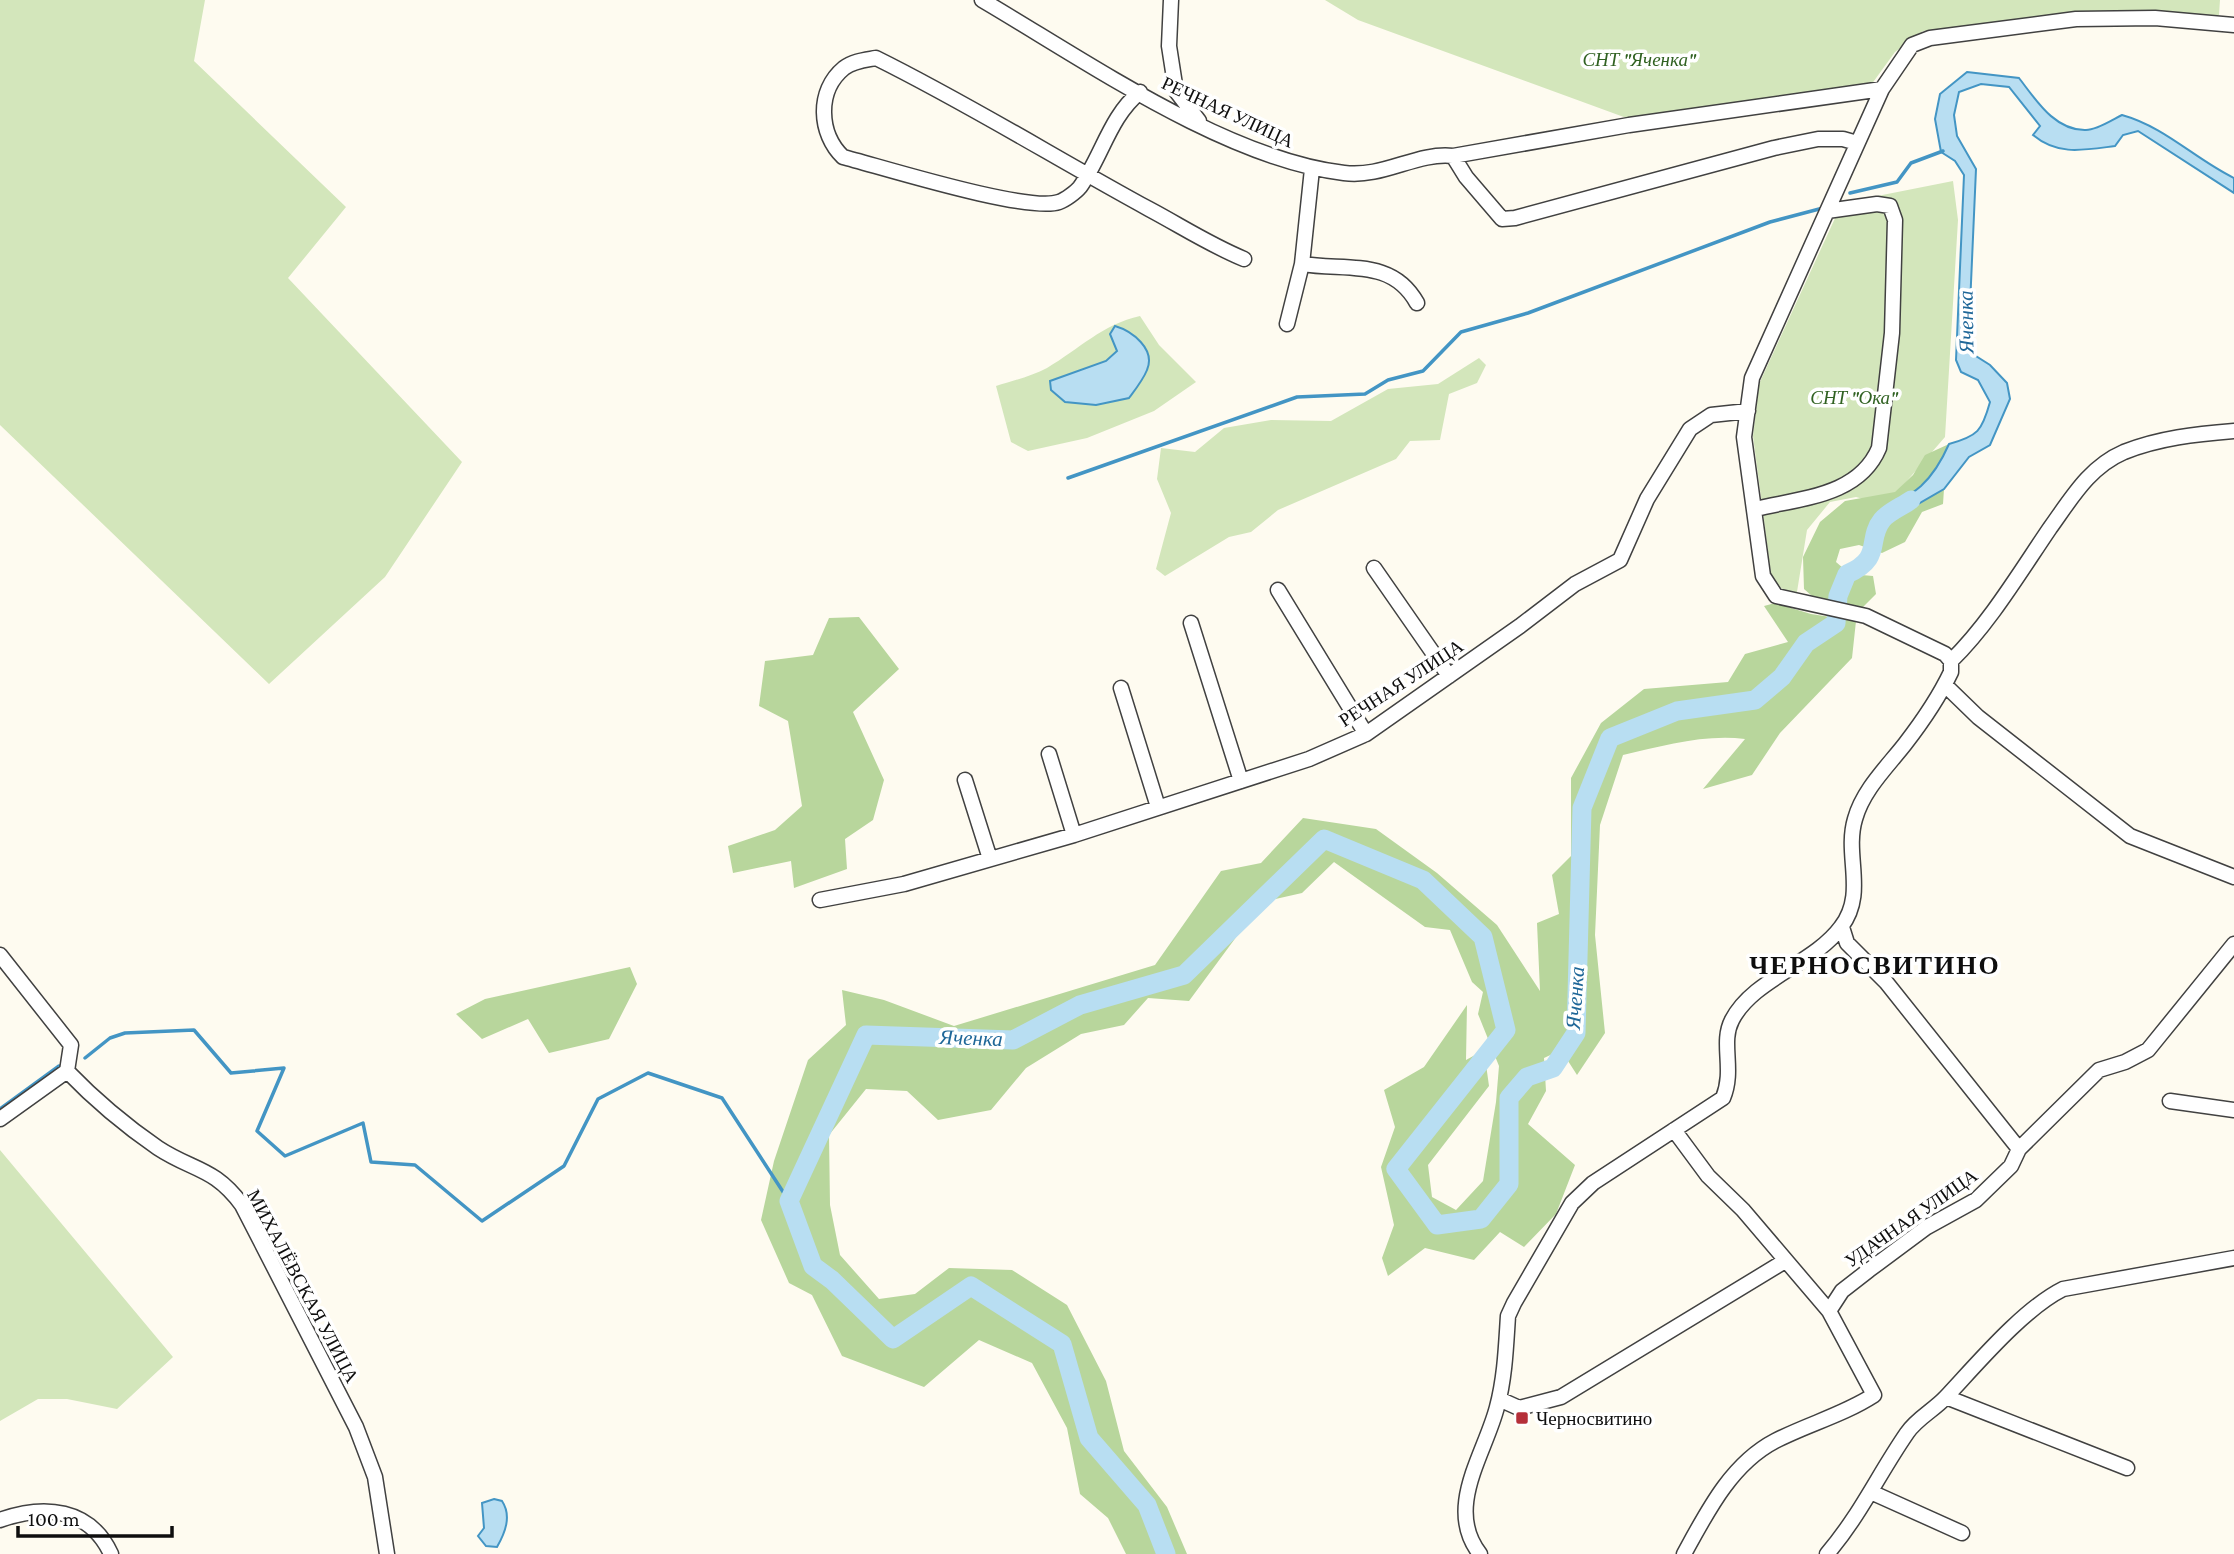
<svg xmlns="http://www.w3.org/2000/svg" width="2234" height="1554" font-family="'Crimson Pro',serif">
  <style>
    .green { fill: #d3e6bb; fill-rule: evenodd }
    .forest { fill: #b8d69c }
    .water { fill: #b8def2; stroke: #4395c4; stroke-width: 2 }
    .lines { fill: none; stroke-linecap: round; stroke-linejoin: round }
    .stream { stroke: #4395c4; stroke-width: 3.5 }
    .river { stroke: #b8def2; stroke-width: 19 }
    .minor-casing { stroke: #414141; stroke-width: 17 }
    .minor { stroke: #fff; stroke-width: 14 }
    .poi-dot { fill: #b52f39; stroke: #fff; stroke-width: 2.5 }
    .labels { text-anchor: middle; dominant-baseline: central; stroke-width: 7; stroke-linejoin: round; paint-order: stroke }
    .park-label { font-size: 19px; font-style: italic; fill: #316222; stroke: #fff }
    .street-label { font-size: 19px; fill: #0e0e0e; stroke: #fff }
    .poi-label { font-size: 19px; fill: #0e0e0e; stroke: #fff; text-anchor: start }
    .water-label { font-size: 21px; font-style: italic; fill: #1f6798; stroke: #fff }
    .district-label { font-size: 26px; font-weight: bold; letter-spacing: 2px; fill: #0e0e0e; stroke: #fff }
  </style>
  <rect width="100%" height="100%" fill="#fefbf0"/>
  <path class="green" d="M 0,0 L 205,0 L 194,61 L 346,207 L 288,278 L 462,462 L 385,577 L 269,684 L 0,425 Z
    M 1325,0 L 2220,0 L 2219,15 L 2074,13 L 1923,31 L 1895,52 L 1871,85 L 1632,120 L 1358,20 Z
    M 1953,181 L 1958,220 L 1945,437 L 1886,505 L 1856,497 L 1830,502 L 1807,530 L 1796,598 L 1772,582 L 1753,436 L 1759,384 L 1842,203 Z
    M 1140,316 L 1159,345 L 1196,382 L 1154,411 L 1087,438 L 1028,451 L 1011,442 L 996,386 C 1012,381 1032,376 1047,368 C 1079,349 1103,324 1140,316 ZM 1110,334 L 1148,369 L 1050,382 L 1106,361 L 1117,351 Z
    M 1479,358 L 1486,365 L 1477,383 L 1449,394 L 1440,440 L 1410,441 L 1396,459 L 1278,510 L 1251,532 L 1229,537 L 1165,576 L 1156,569 L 1171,513 L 1157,479 L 1161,448 L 1195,452 L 1224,428 L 1271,420 L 1331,421 L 1388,389 L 1438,384 Z
    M 0,1150 L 173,1357 L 117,1409 L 67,1399 L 38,1399 L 0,1421 Z"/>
  <path class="forest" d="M 1949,444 C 1942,460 1934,473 1921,486 C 1906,500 1895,500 1888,521 L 1944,489 L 1943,504 L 1922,512 L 1905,542 L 1882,553 L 1859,545 L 1840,549 L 1836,562 L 1850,574 L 1873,576 L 1876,594 L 1862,608 L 1812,596 L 1804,589 L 1803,557 L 1820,522 L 1845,501 L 1895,492 L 1913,475 L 1925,455 Z
    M 1775,603 L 1811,614 L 1856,621 L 1852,658 L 1780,733 L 1752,775 L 1703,789 L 1745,739 C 1704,734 1663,746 1623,755 L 1600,825 L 1595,935 L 1605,1033 L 1577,1075 L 1561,1050 L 1544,1058 L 1546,1091 L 1528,1124 L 1575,1165 L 1556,1214 L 1524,1247 L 1500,1232 L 1474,1260 L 1425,1248 L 1388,1276 L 1382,1258 L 1394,1225 L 1381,1167 L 1395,1127 L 1384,1090 L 1424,1067 L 1467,1005 L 1466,1060 L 1484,1050 L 1489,1086 L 1428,1165 L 1432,1197 L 1456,1210 L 1483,1181 L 1496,1102 L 1499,1066 L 1478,1014 L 1483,992 L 1472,982 L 1450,930 L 1425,927 L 1334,862 L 1302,893 L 1262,902 L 1189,1001 L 1148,998 L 1124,1025 L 1081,1034 L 1026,1068 L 991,1110 L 938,1120 L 907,1091 L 866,1089 L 829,1135 L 830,1205 L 840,1255 L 879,1299 L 915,1294 L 949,1268 L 1012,1270 L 1067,1305 L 1106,1381 L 1124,1451 L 1167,1507 L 1187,1554 L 1126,1554 L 1108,1518 L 1080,1494 L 1067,1428 L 1032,1363 L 979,1340 L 924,1387 L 842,1356 L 812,1295 L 789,1283 L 761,1220 L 774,1161 L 808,1060 L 846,1025 L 842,990 L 884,1000 L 954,1026 L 1155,965 L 1221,871 L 1261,863 L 1303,818 L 1376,829 L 1437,873 L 1497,925 L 1540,991 L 1537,923 L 1559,914 L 1552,875 L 1571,856 L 1571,778 L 1601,723 L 1644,689 L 1728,682 L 1745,654 L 1788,642 L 1764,606 Z
    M 859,617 L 899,669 L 853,712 L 884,780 L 873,820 L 845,839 L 847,869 L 794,888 L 791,861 L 733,873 L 728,846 L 775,830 L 802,806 L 788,721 L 759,706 L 765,661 L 813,655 L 829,618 Z
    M 630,967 L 637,984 L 609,1039 L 549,1053 L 528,1019 L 482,1039 L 456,1014 L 485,999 Z"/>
  <path class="water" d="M 1967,72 L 2019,78 C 2036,100 2055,131 2086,130 C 2097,130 2112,120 2122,115 C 2165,127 2195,159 2234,178 L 2234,193 L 2138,131 L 2123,135 L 2115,146 C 2084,150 2058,156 2033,135 L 2040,126 L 2009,87 L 1981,84 L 1959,92 L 1954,115 L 1957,136 L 1976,169 L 1968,351 L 1990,365 L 2007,383 L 2010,399 L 1990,445 L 1969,457 L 1944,489 L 1887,522 C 1895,500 1905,500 1921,486 C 1934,474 1942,460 1949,444 C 1978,436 1982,431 1990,402 L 1978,380 L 1961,372 L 1956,360 L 1964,175 L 1955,161 L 1941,152 L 1935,119 L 1940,94 Z
    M 1115,326 C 1132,331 1156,349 1147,370 C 1143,380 1135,390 1129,398 L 1096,405 L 1065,402 L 1051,390 L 1050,381 L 1106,361 L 1117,351 L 1110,334 Z
    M 494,1499 L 502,1501 C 512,1516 505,1533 497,1547 L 486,1546 L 478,1536 L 484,1528 L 482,1503 Z"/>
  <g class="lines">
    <path class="stream" d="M 1850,193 L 1897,182 L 1911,163 L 1943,151
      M 1068,478 L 1297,397 L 1365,394 L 1388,380 L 1423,371 L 1461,332 L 1528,313 L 1770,222 L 1823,208
      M 85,1058 L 110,1038 L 125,1033 L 194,1030 L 231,1073 L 284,1068 L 257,1131 L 285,1156 L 363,1123 L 371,1162 L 415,1165 L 482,1221 L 564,1166 L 598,1099 L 648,1073 L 722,1098 L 789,1201
      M 0,1109 L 59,1066"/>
    <path class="river" d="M 1166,1554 L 1147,1505 L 1089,1438 L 1062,1344 L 971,1286 L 893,1339 L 832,1280 L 813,1266 L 789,1201 L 866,1035 L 1013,1040 L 1080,1005 L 1184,975 L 1324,839 L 1423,880 L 1483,937 L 1506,1030 L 1396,1169 L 1437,1225 L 1481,1219 L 1509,1184 L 1509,1098 L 1527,1077 L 1553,1068 L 1576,1033 L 1582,808 L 1610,738 L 1677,711 L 1755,700 L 1782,677 L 1806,643 L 1836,623 L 1838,596 L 1847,574 C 1884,558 1866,540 1882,520 C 1888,512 1903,506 1911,500"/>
    <defs>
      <path id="minor" d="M 982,0 C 1086,61 1226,159 1344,173 C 1384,178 1416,152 1453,156 L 1629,125 L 1882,89
        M 1171,0 L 1169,46 L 1176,91 L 1199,121
        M 1140,92 C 1110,116 1102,156 1080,187 C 1076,192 1065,200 1059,202 C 1028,213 882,167 843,157 C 819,134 816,91 844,68 C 853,61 865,60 876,58 C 969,104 1057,159 1149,209 C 1181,226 1210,245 1244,259
        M 1453,156 L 1466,177 L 1502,219 L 1515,218 L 1774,148 L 1818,139 L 1843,139 L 1857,143
        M 1302,264 C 1347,271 1392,258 1417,303
        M 1287,324 L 1302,264 L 1312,169
        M 1755,509 C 1801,498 1859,496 1879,448 L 1892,333 L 1895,220 L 1890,206 L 1877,204 L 1827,211
        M 1374,568 L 1449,676
        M 1278,590 L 1366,734
        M 1191,623 L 1241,781
        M 1951,661 C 1989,624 2020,572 2050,528 C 2071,499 2089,467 2124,452 C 2159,438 2196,434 2234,431
        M 1945,685 L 1978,717 L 2130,836 L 2234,877
        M 1121,688 L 1158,807
        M 1049,754 L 1074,835
        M 965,780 L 990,859
        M 820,900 L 904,884 L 1074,835 L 1309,759 L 1366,734 L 1520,626 L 1575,584 L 1620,560 L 1647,499 L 1690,429 L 1711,415 L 1748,411
        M 1842,927 L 1847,943 L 1886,982 L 2019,1149
        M 0,955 L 71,1045 L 67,1071 L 0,1119
        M 67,1071 C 94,1099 126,1126 158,1148 C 193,1171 214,1167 242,1205 L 356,1427 L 375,1477 L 387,1554
        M 2170,1101 L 2234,1110
        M 1674,1130 L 1708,1176 L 1743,1210 L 1829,1311
        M 1946,1397 L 2127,1468
        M 1499,1399 L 1519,1408 L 1561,1397 L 1785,1261
        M 1873,1493 L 1962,1533
        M 0,1520 C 44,1504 90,1508 111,1554
        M 1480,1554 C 1444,1508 1485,1454 1497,1407 C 1505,1377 1506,1346 1508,1316 L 1514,1303 L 1572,1203 L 1593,1183 L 1723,1098 C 1735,1069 1720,1043 1732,1020 C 1753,979 1814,964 1841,927 C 1867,893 1844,856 1855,819 C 1863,790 1887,767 1905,744 C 1922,722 1939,697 1951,672 L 1951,661 L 1945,654 L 1866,616 L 1776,596 L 1763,576 L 1744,437 L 1752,378 L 1882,89 L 1912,45 L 1930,38 L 2076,19 L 2155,18 L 2234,25
        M 1684,1554 C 1707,1512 1731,1464 1775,1441 C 1808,1424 1843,1415 1874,1395 L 1829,1311 L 1842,1291 L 1869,1270 L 1927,1227 L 1976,1200 L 2011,1166 L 2019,1149 L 2099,1070 L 2125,1062 L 2148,1050 L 2234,944
        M 1827,1554 C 1861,1514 1878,1475 1907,1433 C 1916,1419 1934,1410 1946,1397 C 1977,1364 2023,1309 2063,1289 L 2234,1258"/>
    </defs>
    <use href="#minor" class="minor-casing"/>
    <use href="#minor" class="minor"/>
  </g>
  <rect class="poi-dot" x="1515" y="1411" width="14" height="14" rx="3.5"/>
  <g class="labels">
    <g class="park-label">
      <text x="1639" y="59">СНТ "Яченка"</text>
      <text x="1854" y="397">СНТ "Ока"</text>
    </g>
    <g class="street-label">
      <text transform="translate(1228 112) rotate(25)">РЕЧНАЯ УЛИЦА</text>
      <text transform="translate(1401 683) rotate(-33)">РЕЧНАЯ УЛИЦА</text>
      <text transform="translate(1911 1218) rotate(-35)">УДАЧНАЯ УЛИЦА</text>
      <text transform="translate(303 1286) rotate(62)">МИХАЛЁВСКАЯ УЛИЦА</text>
    </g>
    <g class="poi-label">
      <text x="1536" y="1418">Черносвитино</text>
    </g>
    <g class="water-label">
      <text transform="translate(1966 322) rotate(-91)">Яченка</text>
      <text transform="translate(1575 998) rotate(-86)">Яченка</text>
      <text transform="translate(971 1038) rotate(2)">Яченка</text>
    </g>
    <g class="district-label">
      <text x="1875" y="965">ЧЕРНОСВИТИНО</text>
    </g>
  </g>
  <path d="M18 1526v10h154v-10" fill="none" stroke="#0e0e0e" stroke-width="3.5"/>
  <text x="28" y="1526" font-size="21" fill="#0e0e0e" stroke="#ffffff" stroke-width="5" paint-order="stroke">100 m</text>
</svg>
